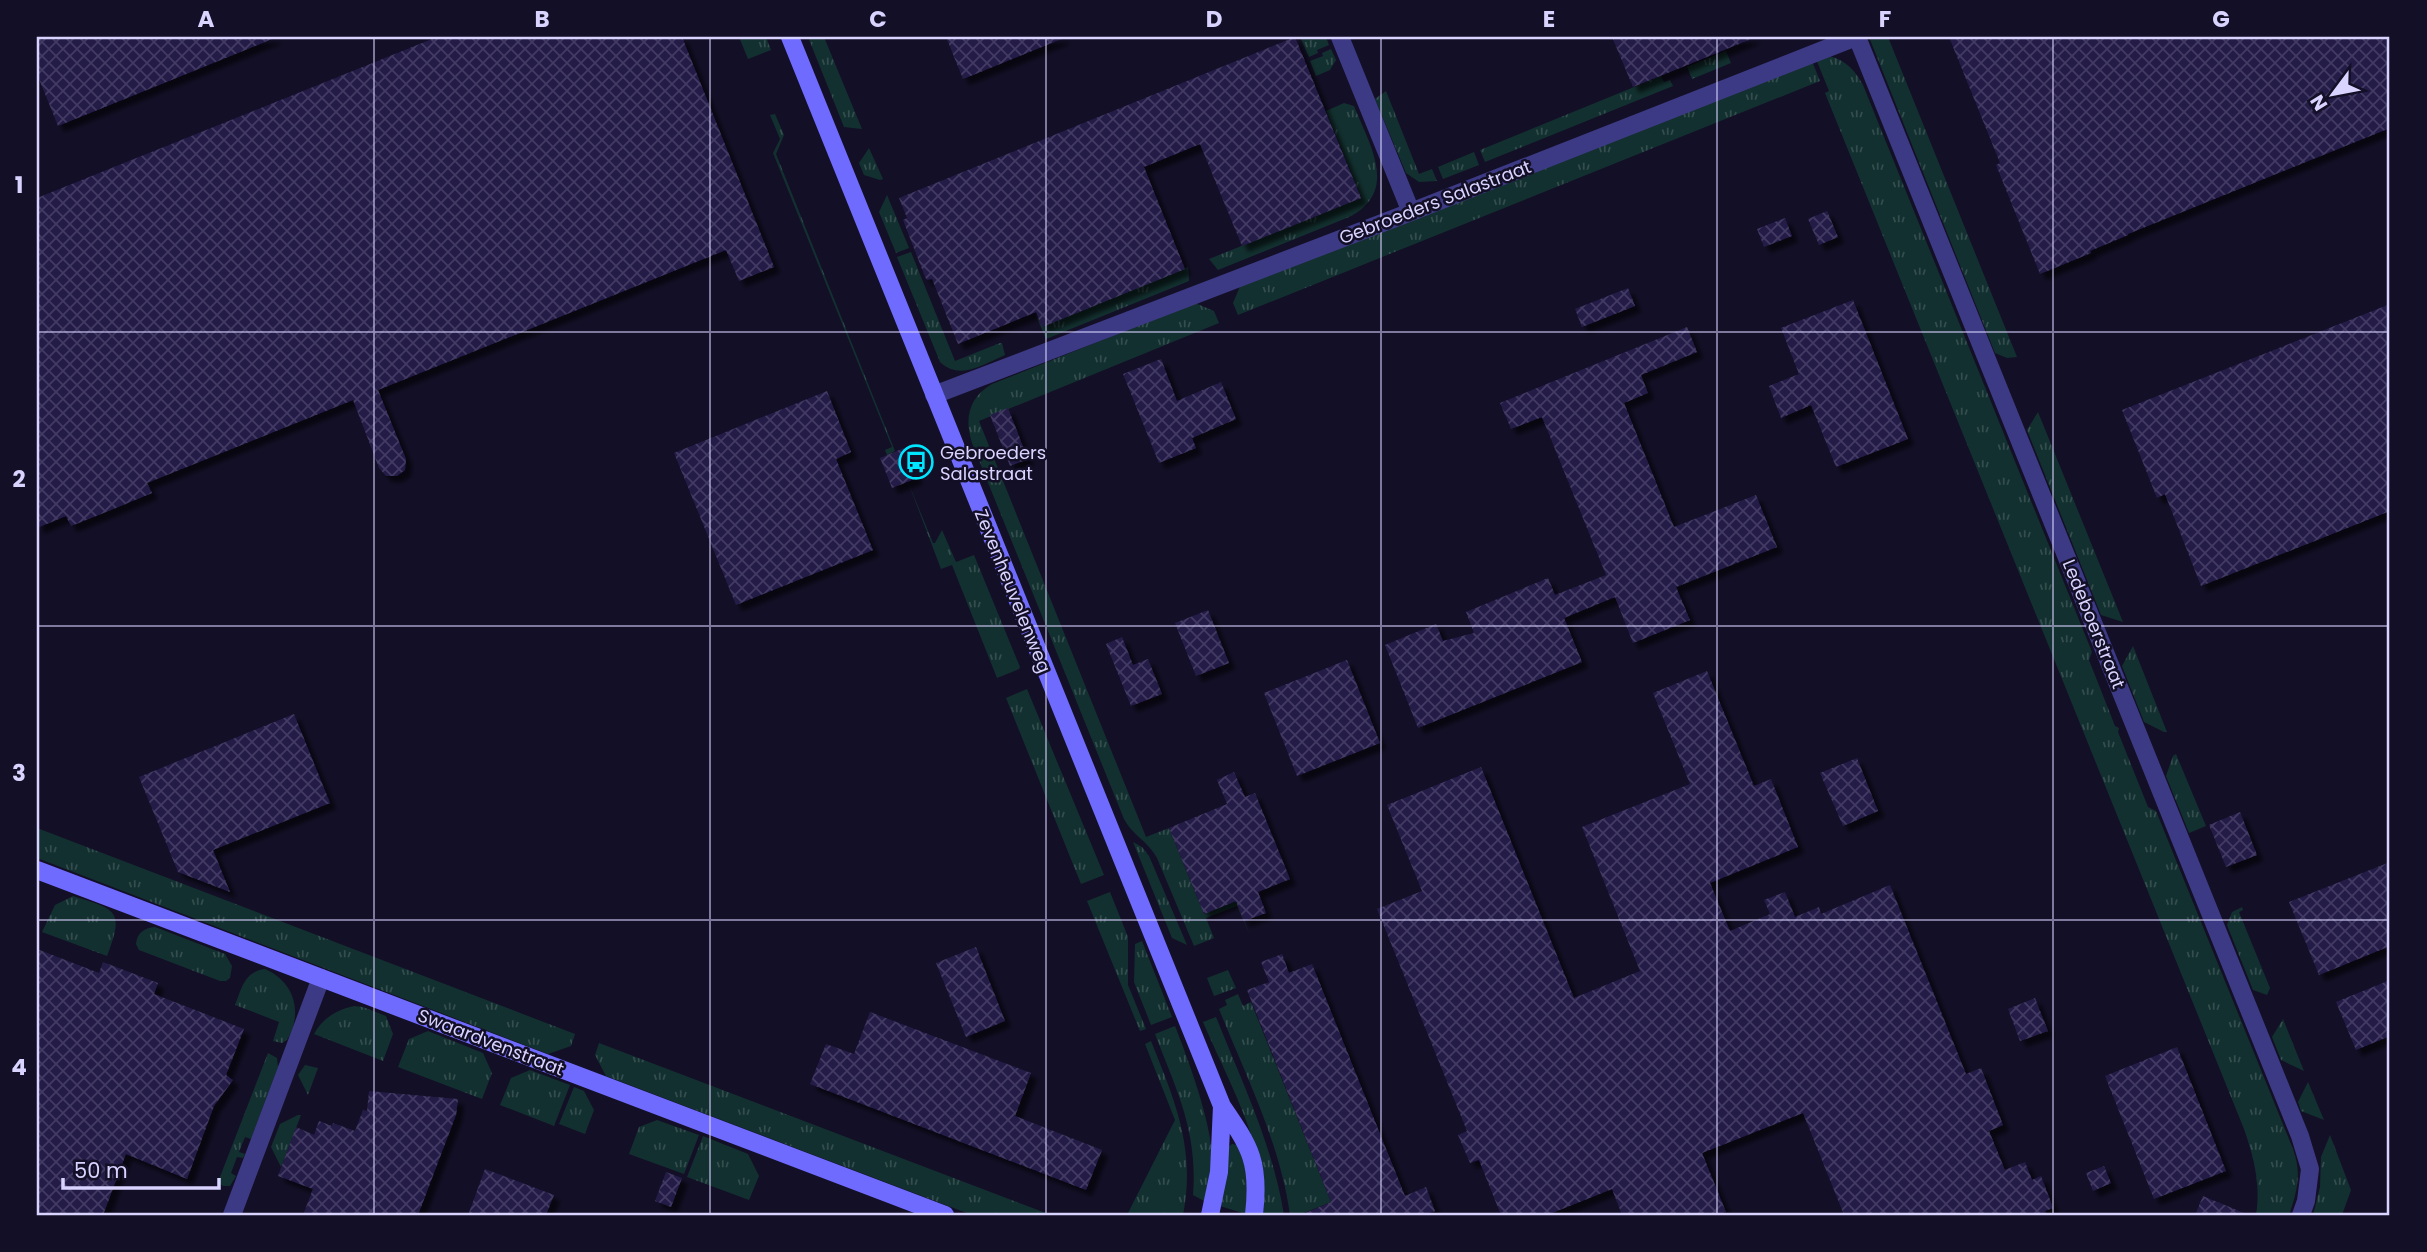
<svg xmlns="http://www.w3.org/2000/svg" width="2427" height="1252" font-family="Poppins,sans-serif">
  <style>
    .grass { fill: url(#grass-tufts) }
    .building { fill: url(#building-cross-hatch); filter: url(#shadow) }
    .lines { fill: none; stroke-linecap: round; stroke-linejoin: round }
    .street { stroke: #3d3a85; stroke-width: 18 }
    .secondary { stroke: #6f6bff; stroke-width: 18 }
    .grid { fill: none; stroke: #d9d4ff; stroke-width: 2; stroke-opacity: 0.55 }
    .labels { text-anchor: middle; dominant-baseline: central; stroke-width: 5; stroke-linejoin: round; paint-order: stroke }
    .street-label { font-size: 18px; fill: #d9d4ff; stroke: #130f26 }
    .poi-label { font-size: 18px; fill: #d9d4ff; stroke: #130f26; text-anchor: start }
    .neatline { fill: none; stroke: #d9d4ff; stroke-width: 2.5 }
    .grid-label { font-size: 23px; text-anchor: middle; font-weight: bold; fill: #d9d4ff }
  </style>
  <defs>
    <pattern id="grass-tufts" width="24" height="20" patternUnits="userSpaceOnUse" patternTransform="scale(1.75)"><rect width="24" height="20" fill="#12302f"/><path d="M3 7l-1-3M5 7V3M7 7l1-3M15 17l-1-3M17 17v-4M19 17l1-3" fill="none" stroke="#344d4e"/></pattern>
    <pattern id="building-cross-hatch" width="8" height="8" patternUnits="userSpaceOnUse" patternTransform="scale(1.75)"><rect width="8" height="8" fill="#241b47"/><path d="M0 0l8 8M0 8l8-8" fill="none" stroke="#433b63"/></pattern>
    <filter id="shadow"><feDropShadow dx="6" dy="6" stdDeviation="2" flood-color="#0009"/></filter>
  </defs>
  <rect width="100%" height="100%" fill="#130f26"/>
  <path class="grass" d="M 739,37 L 766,37 L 771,50 L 748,59 Z
    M 808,37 L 824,37 L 862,129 L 844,127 Z
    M 1300,37 L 1326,37 L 1329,45 L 1317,50 L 1318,53 L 1309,57 Z
    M 1869,37 L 1888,37 L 2017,357 L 2007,358 L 1995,353 Z
    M 1331,49 L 1336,60 L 1330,70 L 1316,76 L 1310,61 L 1323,56 L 1322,53 Z
    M 1726,51 L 1731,63 L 1692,79 L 1687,67 Z
    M 1814,54 C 1838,55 1852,64 1863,85 L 2092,652 L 2089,660 L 2115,726 L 2119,728 L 2118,732 L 2148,807 L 2156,811 L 2293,1149 C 2302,1173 2297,1192 2289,1215 L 2256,1215 C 2261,1185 2254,1158 2244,1129 L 1825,93 L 1829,91 Z
    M 1810,56 L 1820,81 L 1238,315 L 1233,303 L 1241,284 Z
    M 1661,76 L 1664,82 L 1670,80 L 1673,86 L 1485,162 L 1480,150 Z
    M 1386,91 L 1419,174 L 1432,169 L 1437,181 L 1419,182 L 1406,173 L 1375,99 Z
    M 1344,103 L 1354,106 C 1369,144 1400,191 1349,217 L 1218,270 L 1209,259 L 1361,198 L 1326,111 Z
    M 775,114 L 784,135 L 776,154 L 895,451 L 887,455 L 885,450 L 892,447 L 773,153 L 780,139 L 770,115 Z
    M 869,148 L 883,179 L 880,180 L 864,175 L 859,163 Z
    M 1474,152 L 1479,165 L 1443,179 L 1438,167 Z
    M 887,195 L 909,248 L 896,253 L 879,212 Z
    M 911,252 L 955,361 L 1000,343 L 1002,343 L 1005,355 C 984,364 960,381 940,362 L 897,257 Z
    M 1188,267 L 1189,281 L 1046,339 L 1035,313 L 1043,326 Z
    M 1195,303 L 1214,311 L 1219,323 L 979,421 L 1146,837 L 1169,828 L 1204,914 L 1236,901 L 1250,935 L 1237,906 L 1206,918 L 1214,938 L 1194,946 L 1157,858 C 1149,842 1132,835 1124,819 L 972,443 C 964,418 969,397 992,384 Z
    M 2038,412 L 2123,622 L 2101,615 L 2027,430 Z
    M 908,482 L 933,543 L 935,543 L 942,530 L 956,562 L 974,555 L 1020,667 L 1019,669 L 997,678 L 952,565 L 941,569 Z
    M 2133,646 L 2167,732 L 2164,732 L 2144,722 L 2122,666 Z
    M 1027,689 L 1104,875 L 1081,884 L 1006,698 Z
    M 2176,754 L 2206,826 L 2189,833 L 2166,776 L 2173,756 Z
    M 37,828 L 575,1034 L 571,1046 L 548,1054 L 509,1039 L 37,858 Z
    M 1133,842 L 1142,847 L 1149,856 L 1187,945 L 1172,938 Z
    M 1110,892 L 1128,937 L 1128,985 L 1146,1029 L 1140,1031 L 1087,901 Z
    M 73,896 C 118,910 124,911 107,956 L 42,932 L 55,905 Z
    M 2242,907 L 2243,910 L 2239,912 L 2270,988 L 2267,995 L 2253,990 L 2227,925 L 2232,912 Z
    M 155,927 L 225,954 L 232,966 L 230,978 L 226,981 L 220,981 L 139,950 L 136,944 C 137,933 144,928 155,927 Z
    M 1142,941 L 1172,1017 L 1151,1025 L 1134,982 L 1135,944 Z
    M 265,969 C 290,980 301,1004 292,1030 C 289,1037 288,1040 282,1043 L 273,1041 L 279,1022 L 235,1005 C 242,988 244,972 265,969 Z
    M 1228,970 L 1236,988 L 1214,996 L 1207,978 Z
    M 1238,994 L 1243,1006 L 1251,1002 L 1331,1202 L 1299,1215 L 1290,1215 C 1280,1143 1246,1076 1219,1009 L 1227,1005 L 1225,1000 Z
    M 354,1006 L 363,1007 L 386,1016 L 393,1034 L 383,1061 L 314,1034 C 323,1018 336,1010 354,1006 Z
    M 1216,1017 C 1242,1082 1273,1146 1284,1215 L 1263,1215 C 1269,1151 1228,1081 1203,1022 Z
    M 2283,1019 L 2304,1071 L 2281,1060 L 2272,1037 Z
    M 1175,1026 C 1188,1059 1214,1129 1212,1163 C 1212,1176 1208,1189 1206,1202 L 1193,1195 C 1198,1132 1177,1091 1155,1034 Z
    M 428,1031 L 483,1053 L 492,1073 L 482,1099 L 398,1067 L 409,1039 Z
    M 1151,1041 C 1175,1101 1196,1149 1183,1215 L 1127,1215 L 1175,1120 L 1145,1044 Z
    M 599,1043 L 1051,1215 L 972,1215 L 606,1076 L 595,1055 Z
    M 268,1053 L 277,1058 L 278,1067 L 251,1139 L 245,1137 L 239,1152 L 245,1154 L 243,1158 L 237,1157 L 231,1173 L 236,1176 L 230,1186 L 223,1186 L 218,1182 Z
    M 305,1065 L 318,1068 L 308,1095 L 298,1075 Z
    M 530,1070 L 570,1085 L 554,1126 L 500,1105 L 511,1078 Z
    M 2308,1082 L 2324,1120 L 2301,1111 L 2298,1102 Z
    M 574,1087 L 584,1091 L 594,1110 L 585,1134 L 559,1124 Z
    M 298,1115 L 301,1115 L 281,1167 L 271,1147 L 280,1124 Z
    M 657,1120 L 699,1135 L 684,1174 L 629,1154 L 639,1127 Z
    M 2330,1135 L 2351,1190 L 2342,1215 L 2313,1215 L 2320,1187 L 2321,1157 Z
    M 703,1136 L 748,1154 L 759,1176 L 749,1200 L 687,1177 Z
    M 1232,1144 L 1238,1145 L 1246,1163 L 1249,1215 L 1220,1206 L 1228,1147 Z"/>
  <path class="building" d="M 37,37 L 277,37 L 58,126 L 37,74 Z
    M 437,37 L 682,37 L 774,267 L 739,281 L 726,250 L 378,390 L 406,459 L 405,470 L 397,476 L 386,476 L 379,468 L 353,400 L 147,483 L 152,493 L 111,510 L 71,526 L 66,516 L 37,528 L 37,198 Z
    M 946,37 L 1064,37 L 1064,38 L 963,79 Z
    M 1295,37 L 1361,198 L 1242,246 L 1200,144 L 1144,167 L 1185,269 L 1042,327 L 1036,312 L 958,344 L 932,279 L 927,280 L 925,277 L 903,220 L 907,218 L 899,198 Z
    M 1612,37 L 1756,37 L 1633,87 Z
    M 1949,37 L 2390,37 L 2390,128 L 2128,234 L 2128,235 L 2090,251 L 2091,253 L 2040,274 L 1996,165 L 2000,163 Z
    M 1827,211 L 1838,237 L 1819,245 L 1808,219 Z
    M 1785,218 L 1792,236 L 1764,247 L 1757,229 Z
    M 1628,288 L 1635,306 L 1582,327 L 1575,309 Z
    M 1853,300 L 1908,439 L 1836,467 L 1811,405 L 1781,418 L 1769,386 L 1799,374 L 1781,328 Z
    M 2390,304 L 2390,511 L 2201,586 L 2165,494 L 2157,498 L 2122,410 Z
    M 1687,327 L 1697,352 L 1641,375 L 1648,393 L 1624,403 L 1674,527 L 1756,495 L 1777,547 L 1676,587 L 1690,620 L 1633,643 L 1615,597 L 1564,618 L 1582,662 L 1418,728 L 1385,645 L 1436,624 L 1443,641 L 1474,633 L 1466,612 L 1548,578 L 1555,595 L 1606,575 L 1542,417 L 1511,429 L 1500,403 Z
    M 1161,359 L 1177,401 L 1221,382 L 1236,419 L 1192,438 L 1196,448 L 1159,463 L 1123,374 Z
    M 827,391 L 851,452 L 836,459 L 873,550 L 736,605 L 674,453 Z
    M 1008,408 L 1028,459 L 1010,466 L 990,415 Z
    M 904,448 L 917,478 L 892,488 L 880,458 Z
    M 1208,610 L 1229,663 L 1196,676 L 1175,623 Z
    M 1122,637 L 1133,665 L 1148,659 L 1162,694 L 1131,706 L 1106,644 Z
    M 1347,660 L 1380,743 L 1297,776 L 1264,693 Z
    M 1707,671 L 1754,786 L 1771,779 L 1798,847 L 1710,883 L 1730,931 L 1770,914 L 1764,900 L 1785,892 L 1795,917 L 1819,907 L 1821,914 L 1890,885 L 1966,1074 L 1981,1068 L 2003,1125 L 1989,1131 L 2005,1170 L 2025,1162 L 2032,1180 L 2041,1176 L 2053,1208 L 2045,1211 L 2047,1215 L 1844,1215 L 1803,1113 L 1702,1153 L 1726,1212 L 1717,1215 L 1622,1215 L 1612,1189 L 1547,1215 L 1501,1215 L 1479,1160 L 1470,1163 L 1458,1135 L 1467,1131 L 1377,909 L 1422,891 L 1387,805 L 1481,767 L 1574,998 L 1640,971 L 1582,827 L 1690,784 L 1653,693 Z
    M 294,714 L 330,803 L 213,850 L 230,892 L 178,872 L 139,777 Z
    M 1857,758 L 1878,811 L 1843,826 L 1820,773 Z
    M 1234,772 L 1245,797 L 1255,793 L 1290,879 L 1258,892 L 1266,913 L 1244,921 L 1236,901 L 1204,914 L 1169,828 L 1227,804 L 1217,780 Z
    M 2240,812 L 2257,855 L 2226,867 L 2209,825 Z
    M 2390,862 L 2390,946 L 2319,975 L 2289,902 Z
    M 976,947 L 1005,1021 L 966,1037 L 936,963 Z
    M 37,949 L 99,973 L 103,962 L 158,983 L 154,994 L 244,1029 L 226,1075 L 233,1080 L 214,1106 L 187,1179 L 126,1154 L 103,1215 L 37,1215 Z
    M 1282,954 L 1289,973 L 1312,964 L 1405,1196 L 1426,1187 L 1435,1211 L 1423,1215 L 1301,1215 L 1331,1202 L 1247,990 L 1269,982 L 1261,962 Z
    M 2390,980 L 2390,1036 L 2356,1050 L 2336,1002 Z
    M 2035,998 L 2048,1031 L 2020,1041 L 2008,1009 Z
    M 870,1012 L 1031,1073 L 1015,1116 L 1102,1150 L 1086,1190 L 810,1084 L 826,1044 L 854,1054 Z
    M 2177,1047 L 2226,1171 L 2154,1199 L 2105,1076 Z
    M 369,1091 L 458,1099 L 456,1115 L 418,1215 L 303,1215 L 313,1189 L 278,1176 L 296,1127 L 314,1135 L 319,1121 L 332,1126 L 333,1123 L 355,1131 L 363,1110 L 367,1111 Z
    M 2104,1166 L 2111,1183 L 2093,1191 L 2086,1173 Z
    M 485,1169 L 554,1195 L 546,1215 L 468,1215 Z
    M 666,1172 L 682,1178 L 671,1207 L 655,1201 Z
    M 2203,1196 L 2249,1215 L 2195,1215 Z"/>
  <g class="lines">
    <path class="street" d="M 1340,37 L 1411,212
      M 1857,37 L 2300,1136 L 2310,1169 L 2306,1201 L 2301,1215
      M 934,395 L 1411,212 L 1856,37
      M 232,1215 L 321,978"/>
    <path class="secondary" d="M 790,37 L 1222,1106 C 1251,1148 1260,1163 1254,1215
      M 37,870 L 945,1215
      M 1210,1215 L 1219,1172 L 1222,1106"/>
  </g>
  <path class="grid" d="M 374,37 L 374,1215M 710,37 L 710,1215M 1046,37 L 1046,1215M 1381,37 L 1381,1215M 1717,37 L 1717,1215M 2053,37 L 2053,1215M 37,332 L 2390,332M 37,626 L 2390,626M 37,920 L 2390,920"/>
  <defs>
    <symbol id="bus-ring" viewBox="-11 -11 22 22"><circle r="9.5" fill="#130f26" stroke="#00e5ff" stroke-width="1.5"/><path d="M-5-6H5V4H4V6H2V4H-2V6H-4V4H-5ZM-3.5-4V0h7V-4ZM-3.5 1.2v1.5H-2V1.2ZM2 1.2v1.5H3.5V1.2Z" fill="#00e5ff"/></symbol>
  </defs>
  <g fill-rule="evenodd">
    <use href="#bus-ring" x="897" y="443" width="38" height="38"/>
  </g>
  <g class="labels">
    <g class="street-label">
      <text transform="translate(1435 202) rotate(-21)">Gebroeders Salastraat</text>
      <text transform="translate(1013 591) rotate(68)">Zevenheuvelenweg</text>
      <text transform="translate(2094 624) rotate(68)">Ledeboerstraat</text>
      <text transform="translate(491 1042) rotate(21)">Swaardvenstraat</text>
    </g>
    <g class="poi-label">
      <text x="940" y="452">Gebroeders<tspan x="940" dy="21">Salastraat</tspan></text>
    </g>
  </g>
  <rect width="2427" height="1252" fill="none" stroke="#130f26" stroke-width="77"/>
  <g transform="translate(2333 94) rotate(238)" stroke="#130f26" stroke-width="5" paint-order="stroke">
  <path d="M0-5L12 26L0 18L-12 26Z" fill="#d9d4ff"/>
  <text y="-10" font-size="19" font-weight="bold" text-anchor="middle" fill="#d9d4ff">N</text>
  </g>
  <path d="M63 1178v10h156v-10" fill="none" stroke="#d9d4ff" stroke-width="3.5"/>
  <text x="74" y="1178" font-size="21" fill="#d9d4ff" stroke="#130f26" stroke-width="5" paint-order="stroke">50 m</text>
  <rect x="38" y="38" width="2350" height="1176" class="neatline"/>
  <g class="grid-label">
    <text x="206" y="27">A</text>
    <text x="542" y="27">B</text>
    <text x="878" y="27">C</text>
    <text x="1214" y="27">D</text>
    <text x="1549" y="27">E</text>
    <text x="1885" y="27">F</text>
    <text x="2221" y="27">G</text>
    <text x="19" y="193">1</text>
    <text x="19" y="487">2</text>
    <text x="19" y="781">3</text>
    <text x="19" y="1075">4</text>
  </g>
</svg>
